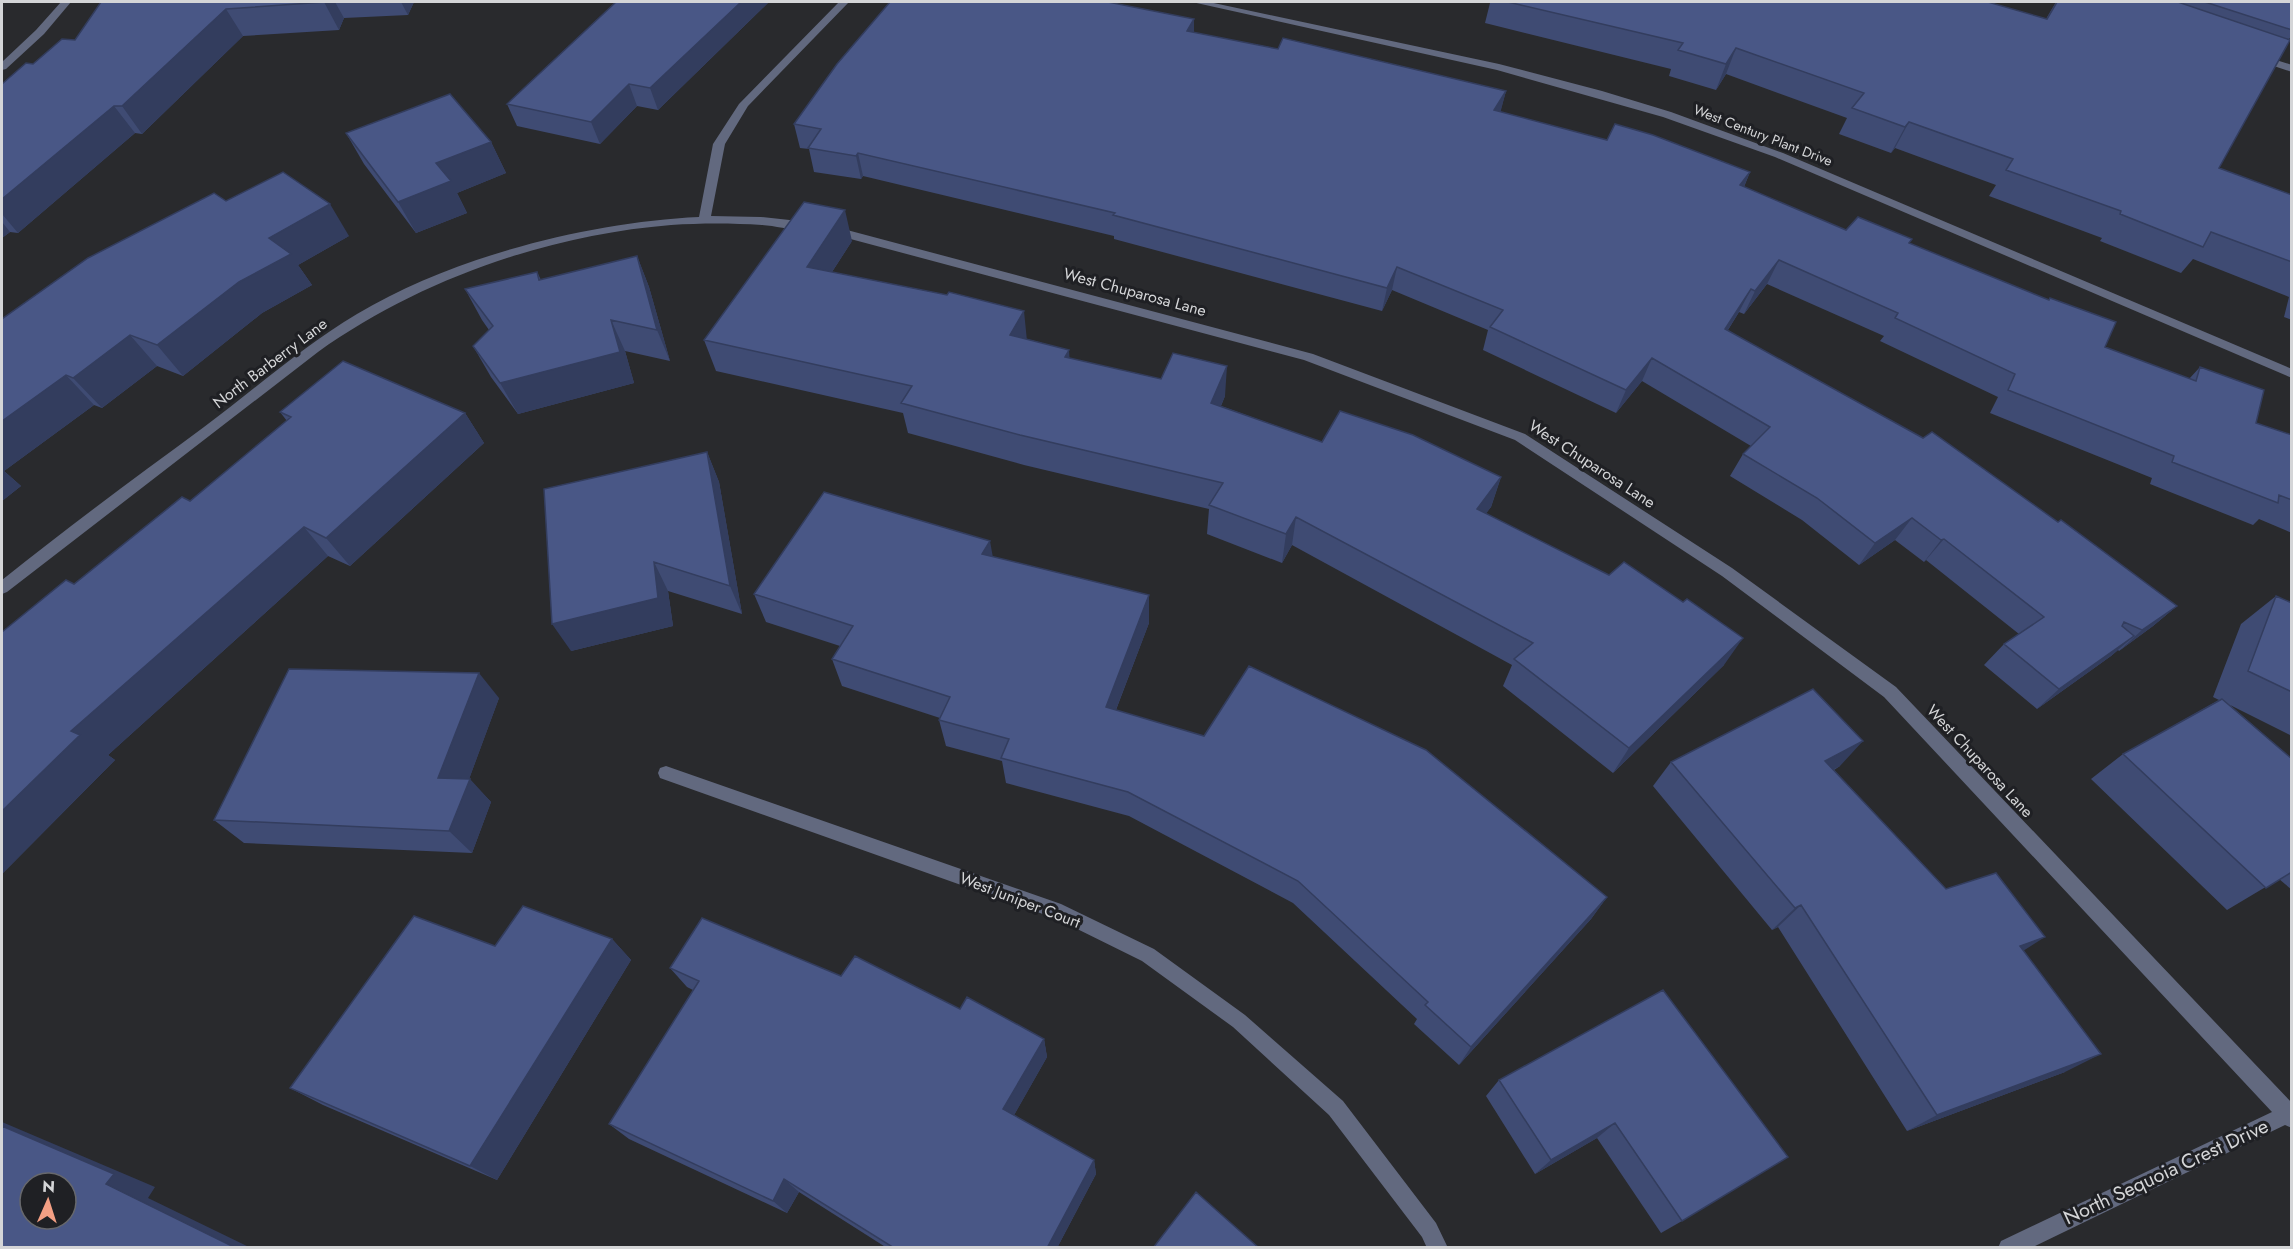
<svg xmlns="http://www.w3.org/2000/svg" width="2293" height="1249" font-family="Jost,sans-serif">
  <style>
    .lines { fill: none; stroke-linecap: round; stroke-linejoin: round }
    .minor { fill: #62697f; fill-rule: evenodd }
    .wall { fill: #3f4b73 }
    .shaded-wall { fill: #333d5e }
    .building { fill: #495786; stroke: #333d5e; stroke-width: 1.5; fill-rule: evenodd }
    .labels { text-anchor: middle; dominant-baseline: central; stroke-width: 6; stroke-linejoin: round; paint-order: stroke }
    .far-street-label { font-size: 14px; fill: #d4d5d7; stroke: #1f2024 }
    .street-label { font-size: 16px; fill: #d4d5d7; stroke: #1f2024 }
    .near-street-label { font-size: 20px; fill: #d4d5d7; stroke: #1f2024 }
  </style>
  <rect width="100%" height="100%" fill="#292a2d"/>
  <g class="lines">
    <path class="minor" d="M 61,2 L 71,2 L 44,34 L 6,69 L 2,70 L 2,62 L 36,30 Z
      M 839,2 L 849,2 L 748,106 L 725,144 L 711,216 L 761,217 L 808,222 L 814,226 L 812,229 C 797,232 778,226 762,225 C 732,223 701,223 671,225 C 547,235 419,280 318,352 L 7,592 L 2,594 L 2,580 C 68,527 136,477 204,427 C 255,389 303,346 357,314 C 452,257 589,222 699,217 L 713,144 L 739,104 Z
      M 1192,2 L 1209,2 L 1499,64 L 1602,91 L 1671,112 L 1783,153 L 2292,369 L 2292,378 L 1775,157 L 1663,117 L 1497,70 Z
      M 2257,54 L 2292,65 L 2292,72 L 2253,59 L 2253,55 Z
      M 832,226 L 1313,354 L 1525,434 L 1732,568 L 1896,687 L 2292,1103 L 2292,1128 L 2285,1125 L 2031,1248 L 1998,1248 L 2001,1241 L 2272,1112 L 1884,697 L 1722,576 L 1515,440 L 1304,360 L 828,233 L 826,230 Z
      M 666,766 L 1061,904 L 1154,949 L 1245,1015 L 1343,1101 L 1436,1223 L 1448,1248 L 1427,1248 L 1422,1237 L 1329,1115 L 1233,1027 L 1142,961 L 1057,919 L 660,778 L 658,773 L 660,768 Z"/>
  </g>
  <path class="wall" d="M 101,2 L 414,2 L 408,15 L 344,18 L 339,30 L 243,36 L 142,134 L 135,133 L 18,233 L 10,232 L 2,238 L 2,84 L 33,64 L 75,40 Z
    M 616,2 L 769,2 L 658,110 L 637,106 L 600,144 L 517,126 L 507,104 Z
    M 1484,2 L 1988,2 L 2046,19 L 2056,2 L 2292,2 L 2292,36 L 2288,40 L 2219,168 L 2292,195 L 2292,320 L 2284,317 L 2289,297 L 2193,259 L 2181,273 L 2100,241 L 2102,238 L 1989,196 L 1996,185 L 1895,148 L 1891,153 L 1839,134 L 1847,118 L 1726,74 L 1716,90 L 1669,76 L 1671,69 L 1485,23 L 1490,3 Z
    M 1194,19 L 1194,33 L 1506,91 L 1500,112 L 1607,140 L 1750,172 L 1744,187 L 1846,230 L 1912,239 L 1909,243 L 2048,300 L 2050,298 L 2105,347 L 2189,379 L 2200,367 L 2256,423 L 2292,435 L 2292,533 L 2259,519 L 2253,525 L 2150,484 L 2152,478 L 1990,413 L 1998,397 L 1880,341 L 1884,336 L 1767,284 L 1744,314 L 1739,312 L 1728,330 L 2177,606 L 2153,626 L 2119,651 L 2118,650 L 2111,656 L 2037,709 L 1984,665 L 2004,644 L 2019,634 L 1926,560 L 1924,562 L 1895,540 L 1859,565 L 1802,520 L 1730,476 L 1743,454 L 1751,446 L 1642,381 L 1616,413 L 1483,350 L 1488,330 L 1392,290 L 1382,311 L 1114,239 L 1114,236 L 863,176 L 861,179 L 814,172 L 809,149 L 800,148 L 794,124 Z
    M 346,133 L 491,142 L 506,173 L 457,193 L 467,213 L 416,233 L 364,164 Z
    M 349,236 L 298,265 L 312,285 L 262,313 L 183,376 L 157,366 L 102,408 L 94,405 L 4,471 L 21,486 L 2,501 L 2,319 Z
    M 852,241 L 832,272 L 1027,339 L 1069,350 L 1069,358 L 1225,396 L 1221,406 L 1322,442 L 1501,477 L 1491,507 L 1486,513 L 1724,665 L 1613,773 L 1503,686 L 1512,665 L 1292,545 L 1282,563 L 1207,534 L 1209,509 L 1024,465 L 908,433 L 903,413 L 716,371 L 704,340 Z
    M 637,256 L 649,287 L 670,361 L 625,351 L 634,383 L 518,414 L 491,377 L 473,346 L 489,330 L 482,320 L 465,289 L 537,272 L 541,280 Z
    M 280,412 L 465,413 L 484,443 L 350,566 L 328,556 L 108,755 L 115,760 L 2,874 L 2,632 L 74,584 L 190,501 L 287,421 Z
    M 707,452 L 719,482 L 742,614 L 668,591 L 673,626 L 571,651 Z
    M 993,557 L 1149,623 L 1116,710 L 1607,897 L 1591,919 L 1459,1065 L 1414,1024 L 1417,1019 L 1293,903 L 1129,816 L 1006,783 L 1002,761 L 946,746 L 939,720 L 940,718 L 842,686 L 832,659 L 840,646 L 766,622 L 754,594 Z
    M 2276,596 L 2292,603 L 2292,736 L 2230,705 L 2292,759 L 2292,890 L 2279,879 L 2227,910 L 2091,779 L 2123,754 L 2219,700 L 2213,697 L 2241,624 Z
    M 499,698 L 469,779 L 491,802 L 472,853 L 244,843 L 214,820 Z
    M 1671,762 L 1840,766 L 1834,770 L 1946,889 L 2024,951 L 2065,1072 L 1907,1131 L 1778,927 L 1772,930 L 1653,786 Z
    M 612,939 L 631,960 L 497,1180 L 323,1105 L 290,1088 L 495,946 Z
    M 670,968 L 841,976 L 960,1009 L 1044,1039 L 1047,1057 L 1014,1115 L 1094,1160 L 1096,1174 L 1057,1248 L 887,1248 L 799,1192 L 787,1213 L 629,1139 L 609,1124 L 693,990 L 687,987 Z
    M 1663,990 L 1682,1221 L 1661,1233 L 1597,1138 L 1535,1174 L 1486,1096 L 1499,1080 Z"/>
  <path class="shaded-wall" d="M 324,2 L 335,2 L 344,18 L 339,30 Z
    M 401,2 L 414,2 L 408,15 Z
    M 741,2 L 769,2 L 658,110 L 650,88 Z
    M 226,9 L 243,36 L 142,134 L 122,106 Z
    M 1194,19 L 1194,43 L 1187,31 Z
    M 1736,48 L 1726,74 L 1716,90 L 1726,64 Z
    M 629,84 L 637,106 L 600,144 L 591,122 Z
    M 1506,91 L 1500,114 L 1494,110 Z
    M 114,106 L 135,133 L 18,233 L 2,214 L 2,199 Z
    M 1909,122 L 1895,148 L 1891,153 L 1905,127 Z
    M 491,142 L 506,173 L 457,193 L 467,213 L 416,233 L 398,202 L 436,163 Z
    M 858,153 L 863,176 L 861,179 L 856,156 Z
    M 1750,172 L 1740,196 L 1740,185 Z
    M 330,204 L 349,236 L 298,265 L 312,285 L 262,313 L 183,376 L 157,345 L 269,238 Z
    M 845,210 L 852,241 L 815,298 L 807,267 Z
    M 2,222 L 10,232 L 2,238 Z
    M 637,256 L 649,287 L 670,361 L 657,330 Z
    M 1779,260 L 1767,284 L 1744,314 L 1755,291 Z
    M 1397,267 L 1392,290 L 1382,311 L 1387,288 Z
    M 1751,289 L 1739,312 L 1714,352 L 1725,329 Z
    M 1024,311 L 1027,341 L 1010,335 Z
    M 611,320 L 625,351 L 634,383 L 518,414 L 500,383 Z
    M 130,335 L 157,366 L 102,408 L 73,378 Z
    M 1069,350 L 1071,380 L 1065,357 Z
    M 1652,358 L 1642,381 L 1616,413 L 1626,390 Z
    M 1227,366 L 1225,396 L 1209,433 L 1211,403 Z
    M 66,375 L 94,405 L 4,471 L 21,486 L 2,501 L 2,421 Z
    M 465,413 L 484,443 L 350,566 L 326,538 Z
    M 707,452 L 719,482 L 742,614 L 730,586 Z
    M 1501,477 L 1491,507 L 1468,538 L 1477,509 Z
    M 1296,517 L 1292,545 L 1282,563 L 1286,534 Z
    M 1912,518 L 1895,540 L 1859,565 L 1875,543 Z
    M 304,527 L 328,556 L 108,755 L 115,760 L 2,874 L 2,811 L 71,731 Z
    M 1944,539 L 1926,560 L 1924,562 L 1941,540 Z
    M 990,541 L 995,569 L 982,554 Z
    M 654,562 L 668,591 L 673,626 L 571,651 L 552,624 Z
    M 1149,595 L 1149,623 L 1107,733 L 1106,707 Z
    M 2177,606 L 2153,626 L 2119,651 L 2142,630 Z
    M 2134,636 L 2111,656 L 2037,709 L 2059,689 Z
    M 1743,638 L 1724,665 L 1613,773 L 1629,748 Z
    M 479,673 L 499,698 L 461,801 L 438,778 Z
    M 1863,741 L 1840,766 L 1803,785 L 1825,761 Z
    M 470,779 L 491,802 L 472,853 L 449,831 Z
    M 1607,897 L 1591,919 L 1459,1065 L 1471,1047 Z
    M 1801,905 L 1778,927 L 1772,930 L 1795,908 Z
    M 2045,937 L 2012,958 L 2020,946 Z
    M 612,939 L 631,960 L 497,1180 L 470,1166 Z
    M 1044,1039 L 1047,1057 L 1009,1124 L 1003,1109 Z
    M 2101,1054 L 2065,1072 L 1907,1131 L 1937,1115 Z
    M 2,1122 L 155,1187 L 148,1198 L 251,1248 L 236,1248 L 106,1184 L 2,1126 Z
    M 1615,1123 L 1597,1138 L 1535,1174 L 1551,1160 Z
    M 1094,1160 L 1096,1174 L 1057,1248 L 1047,1248 Z
    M 784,1179 L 799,1192 L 787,1213 L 773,1201 Z"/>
  <path class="building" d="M 101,2 L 325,2 L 226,9 L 122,106 L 114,106 L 2,199 L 2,84 L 26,63 L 33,64 L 62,39 L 75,40 Z
    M 616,2 L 741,2 L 650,88 L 629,84 L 591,122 L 507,104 Z
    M 890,2 L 1108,2 L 1194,19 L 1187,31 L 1278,49 L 1283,38 L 1506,91 L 1494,110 L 1607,140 L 1615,124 L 1653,135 L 1750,172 L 1740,185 L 1846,230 L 1858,217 L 1912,239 L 1909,243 L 2049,300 L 2050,298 L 2116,322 L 2105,347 L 2196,381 L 2200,367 L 2264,390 L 2256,423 L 2292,435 L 2292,500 L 2279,495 L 2278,503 L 2172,462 L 2174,456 L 2008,390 L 2015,374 L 1895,318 L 1898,313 L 1779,260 L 1755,291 L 1751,289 L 1725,329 L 1923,438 L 1932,432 L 2058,522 L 2061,520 L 2177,606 L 2142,630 L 2124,622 L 2122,626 L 2134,636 L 2059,689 L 2004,644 L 2044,617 L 1944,539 L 1941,540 L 1912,518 L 1875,543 L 1817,498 L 1743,454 L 1770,427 L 1652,358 L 1626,390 L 1490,327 L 1503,310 L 1397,267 L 1387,288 L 1113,215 L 1115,213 L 858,153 L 856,156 L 808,148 L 821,129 L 794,124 L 837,64 Z
    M 1508,2 L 1988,2 L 2047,19 L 2057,2 L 2178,2 L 2290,40 L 2219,168 L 2292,195 L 2292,262 L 2211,232 L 2203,247 L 2120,214 L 2121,211 L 2006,170 L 2013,159 L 1909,122 L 1905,127 L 1852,108 L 1864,93 L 1736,48 L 1726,64 L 1678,50 L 1683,43 Z
    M 2205,2 L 2292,2 L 2292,30 Z
    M 450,94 L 491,142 L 436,163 L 451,181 L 398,202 L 346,133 Z
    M 283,172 L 330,204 L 269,238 L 291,254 L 239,282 L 157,345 L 130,335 L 73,378 L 66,375 L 2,421 L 2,319 L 88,258 L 214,193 L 226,201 Z
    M 804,202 L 845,210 L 807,267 L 947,295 L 949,292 L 1024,311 L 1010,335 L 1069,350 L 1065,357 L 1161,379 L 1173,353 L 1227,366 L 1211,403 L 1322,442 L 1340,411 L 1413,435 L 1501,477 L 1477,509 L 1609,575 L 1624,562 L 1683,602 L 1687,599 L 1743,638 L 1629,748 L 1514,659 L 1533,643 L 1296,517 L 1286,534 L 1209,505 L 1223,483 L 1020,435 L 901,403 L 912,386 L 704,340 Z
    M 637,256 L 657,330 L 611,320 L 620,352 L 500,383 L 473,346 L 493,326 L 465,289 L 537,272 L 539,280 Z
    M 343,361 L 465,413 L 326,538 L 304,527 L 71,731 L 80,735 L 2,811 L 2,632 L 66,580 L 74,584 L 182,497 L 190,501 L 291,417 L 280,412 Z
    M 707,452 L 730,586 L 654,562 L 658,598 L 552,624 L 544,489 Z
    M 824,492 L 990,541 L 982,554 L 1149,595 L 1106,707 L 1204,736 L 1249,666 L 1426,750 L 1607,897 L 1471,1047 L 1425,1005 L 1428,1002 L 1298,881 L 1128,792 L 1001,758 L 1009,739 L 939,720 L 950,697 L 832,659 L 853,626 L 754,594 Z
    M 2276,596 L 2292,603 L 2292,692 L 2248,671 Z
    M 289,669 L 479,673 L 438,778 L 470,779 L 449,831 L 214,820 Z
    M 1813,689 L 1863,741 L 1825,761 L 1946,889 L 1996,873 L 2045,937 L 2020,946 L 2101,1054 L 1937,1115 L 1801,905 L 1795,908 L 1671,762 Z
    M 2222,699 L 2292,759 L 2292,872 L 2266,888 L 2123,754 Z
    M 523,906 L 612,939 L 470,1166 L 290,1088 L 414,916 L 495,946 Z
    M 702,918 L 841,976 L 855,956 L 960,1009 L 967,997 L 1044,1039 L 1003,1109 L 1094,1160 L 1047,1248 L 894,1248 L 784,1179 L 773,1201 L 609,1124 L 699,981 L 670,968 Z
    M 1663,990 L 1788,1157 L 1682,1221 L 1615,1123 L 1551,1160 L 1499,1080 Z
    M 2,1126 L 114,1174 L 106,1184 L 236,1248 L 2,1248 ZM 30,1183 L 66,1183 L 66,1219 L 30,1219 Z
    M 1196,1192 L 1259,1248 L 1153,1248 Z"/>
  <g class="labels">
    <g class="far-street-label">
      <text transform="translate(1763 135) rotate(21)">West Century Plant Drive</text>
    </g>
    <g class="street-label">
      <text transform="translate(1135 292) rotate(15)">West Chuparosa Lane</text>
      <text transform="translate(270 363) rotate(-37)">North Barberry Lane</text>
      <text transform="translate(1592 464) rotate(33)">West Chuparosa Lane</text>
      <text transform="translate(1980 761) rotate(47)">West Chuparosa Lane</text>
      <text transform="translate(1020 900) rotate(21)">West Juniper Court</text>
    </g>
    <g class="near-street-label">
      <text transform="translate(2166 1172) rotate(-25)">North Sequoia Crest Drive</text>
    </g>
  </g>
  <rect width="2293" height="1249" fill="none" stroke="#d4d5d7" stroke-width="6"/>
  <g transform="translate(48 1201) rotate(3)"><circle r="28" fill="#1f2024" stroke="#67686c" stroke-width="1.5"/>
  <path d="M0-4.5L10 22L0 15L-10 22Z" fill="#f39f84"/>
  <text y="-9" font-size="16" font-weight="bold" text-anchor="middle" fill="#d4d5d7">N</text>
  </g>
</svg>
